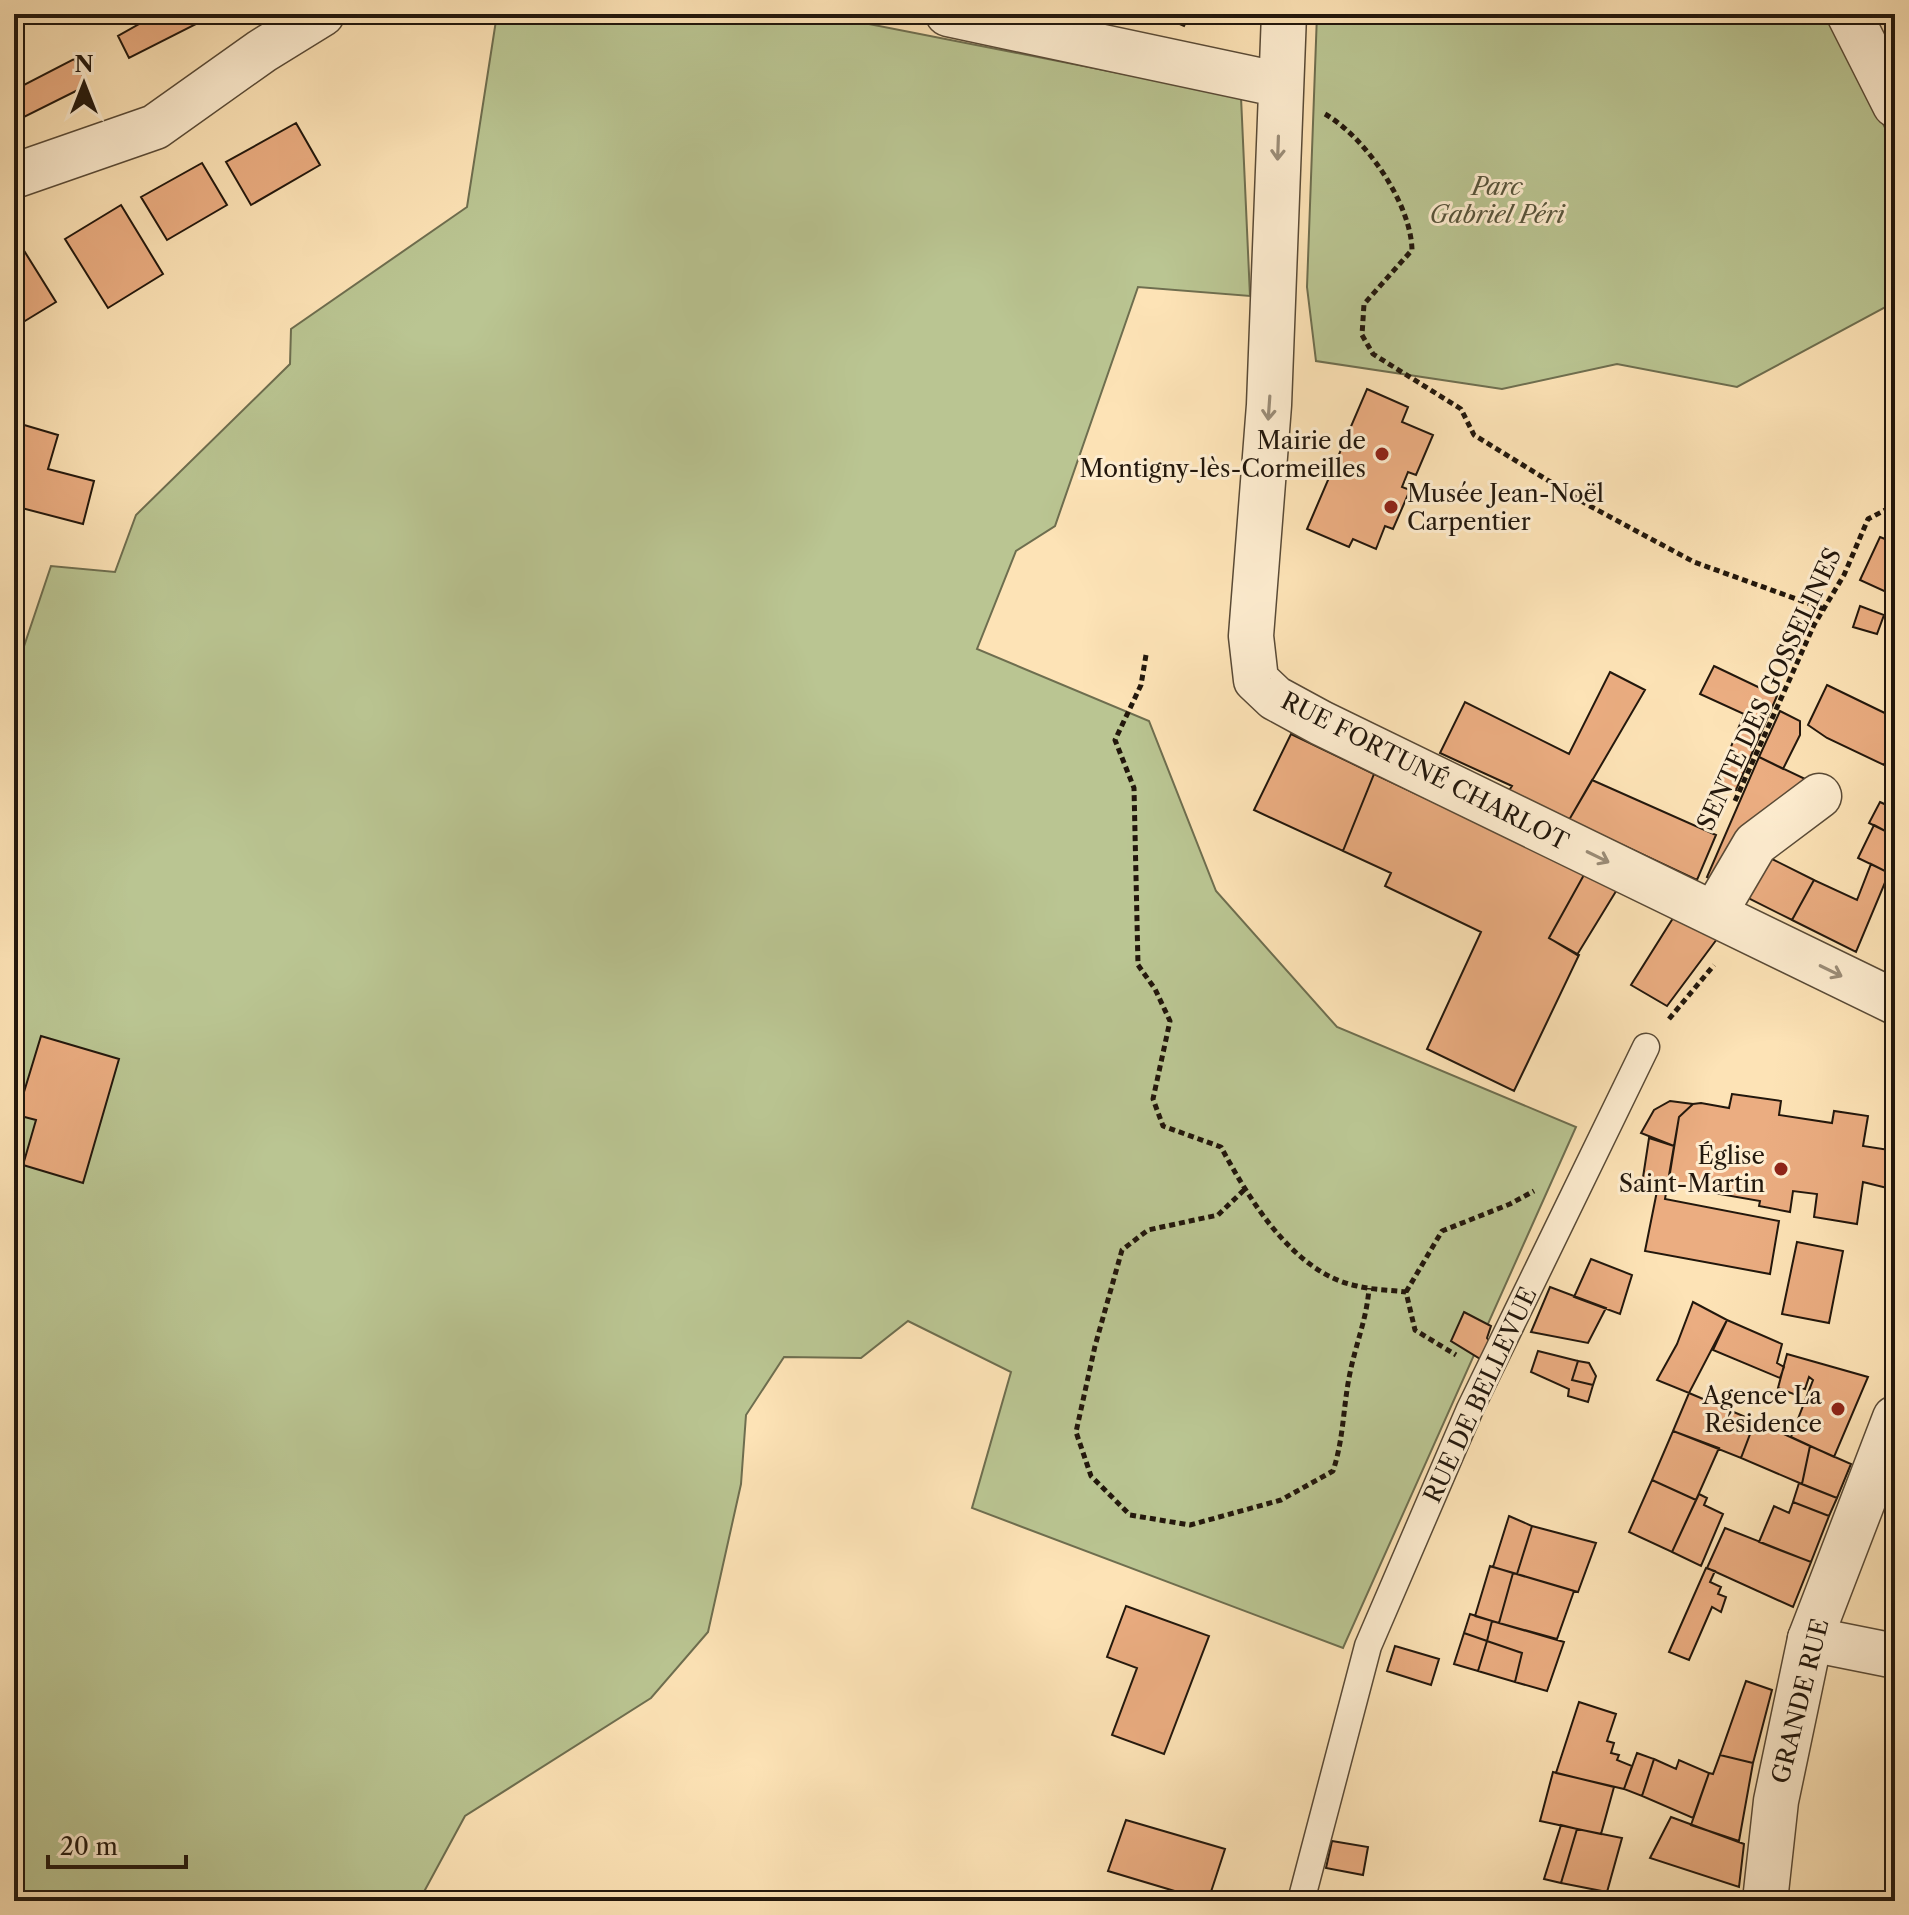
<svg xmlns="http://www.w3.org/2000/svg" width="1909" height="1915" font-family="'Libre Caslon Text',serif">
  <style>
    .green { fill: #bac592; stroke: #6e6e4f; stroke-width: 2 }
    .building { fill: #ebad81; stroke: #22170c; stroke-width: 2 }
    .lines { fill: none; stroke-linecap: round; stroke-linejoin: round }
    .service-casing { stroke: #594a36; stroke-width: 29 }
    .minor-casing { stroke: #594a36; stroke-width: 47 }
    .tertiary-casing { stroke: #594a36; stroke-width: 47 }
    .path { stroke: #22170c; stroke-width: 5; stroke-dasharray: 6 4; stroke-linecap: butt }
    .service { stroke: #feedd0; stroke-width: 26 }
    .minor { stroke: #feedd0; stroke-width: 44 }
    .tertiary { stroke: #feedd0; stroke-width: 44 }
    .oneway { stroke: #9b8d78 }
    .poi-dot { fill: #8f2418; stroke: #feedd0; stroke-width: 3 }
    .labels { text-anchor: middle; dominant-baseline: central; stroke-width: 6; stroke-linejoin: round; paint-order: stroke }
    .park-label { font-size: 24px; font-style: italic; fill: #57543b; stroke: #feedd0 }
    .poi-label { font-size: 24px; fill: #22170c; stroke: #feedd0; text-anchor: end }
    .street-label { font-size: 24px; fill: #22170c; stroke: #feedd0 }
  </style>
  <rect width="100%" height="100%" fill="#fde3b6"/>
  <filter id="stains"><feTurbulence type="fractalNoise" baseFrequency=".0025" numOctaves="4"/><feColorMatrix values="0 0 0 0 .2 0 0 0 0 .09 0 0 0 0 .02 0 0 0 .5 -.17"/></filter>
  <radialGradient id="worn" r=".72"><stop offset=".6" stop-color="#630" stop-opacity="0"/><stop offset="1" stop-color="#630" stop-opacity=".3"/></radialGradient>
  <path class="green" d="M 497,14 L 818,14 L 1241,97 L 1250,296 L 1138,287 L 1055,526 L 1016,551 L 977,649 L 1149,721 L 1216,891 L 1337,1027 L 1576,1127 L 1343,1648 L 972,1508 L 1011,1372 L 908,1321 L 861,1358 L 784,1357 L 746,1415 L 741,1484 L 708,1632 L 651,1698 L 465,1816 L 419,1901 L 14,1901 L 14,676 L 51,566 L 115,572 L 136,515 L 290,364 L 291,329 L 467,207 Z
    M 1317,14 L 1829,14 L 1895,148 L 1895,302 L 1737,387 L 1617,364 L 1502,389 L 1316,361 L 1307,287 Z"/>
  <path class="building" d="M 157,14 L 214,14 L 214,15 L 129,58 L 118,36 Z
    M 1157,14 L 1190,14 L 1184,26 Z
    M 74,59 L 88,85 L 14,122 L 14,90 Z
    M 296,123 L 320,165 L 251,205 L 226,162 Z
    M 202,163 L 227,205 L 167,240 L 141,197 Z
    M 121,205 L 163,274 L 108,308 L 65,239 Z
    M 23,249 L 56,302 L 20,324 L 14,315 L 14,254 Z
    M 1367,389 L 1408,407 L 1402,422 L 1433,435 L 1416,475 L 1408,472 L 1402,487 L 1410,490 L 1393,529 L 1385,526 L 1376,549 L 1353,539 L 1349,547 L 1307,529 Z
    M 14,422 L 58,435 L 48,469 L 94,481 L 83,524 L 14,506 Z
    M 1880,537 L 1895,543 L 1895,596 L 1860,580 Z
    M 1860,606 L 1884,615 L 1877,634 L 1853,627 Z
    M 1714,666 L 1777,696 L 1736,790 L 1717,782 L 1744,714 L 1700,694 Z
    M 1610,672 L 1645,690 L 1569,820 L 1508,792 L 1512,786 L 1440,753 L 1465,702 L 1569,754 Z
    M 1827,685 L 1895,718 L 1895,742 L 1884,765 L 1827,738 L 1808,725 Z
    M 1780,711 L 1800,721 L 1800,735 L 1783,769 L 1759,757 Z
    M 1291,734 L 1374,774 L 1343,851 L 1254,810 Z
    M 1759,757 L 1820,786 L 1719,883 L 1707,877 Z
    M 1374,774 L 1585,873 L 1549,938 L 1579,955 L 1514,1091 L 1427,1049 L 1481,932 L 1385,886 L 1391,873 L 1343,851 Z
    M 1592,780 L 1716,835 L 1697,880 L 1569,820 Z
    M 1880,802 L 1895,809 L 1895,836 L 1869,823 Z
    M 1874,825 L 1895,836 L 1895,859 L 1889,873 L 1858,858 Z
    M 1766,856 L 1814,880 L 1792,920 L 1738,893 Z
    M 1895,859 L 1895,884 L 1887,880 Z
    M 1871,864 L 1889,873 L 1856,952 L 1792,920 L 1814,880 L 1857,900 Z
    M 1585,873 L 1618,888 L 1577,955 L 1549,938 Z
    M 1675,915 L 1720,935 L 1667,1006 L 1631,985 Z
    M 41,1036 L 119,1059 L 83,1183 L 23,1165 L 36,1120 L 17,1115 Z
    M 1732,1094 L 1781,1101 L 1779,1115 L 1832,1123 L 1834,1111 L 1868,1116 L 1863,1146 L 1889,1150 L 1895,1148 L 1890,1182 L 1893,1186 L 1887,1188 L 1863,1182 L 1857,1224 L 1814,1217 L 1817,1194 L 1793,1191 L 1790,1212 L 1759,1206 L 1760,1201 L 1668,1185 L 1679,1117 L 1693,1104 L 1701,1103 L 1729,1108 Z
    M 1670,1101 L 1693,1104 L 1679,1117 L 1674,1146 L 1641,1133 L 1654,1110 Z
    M 1649,1138 L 1674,1146 L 1665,1199 L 1779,1221 L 1770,1274 L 1645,1251 L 1658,1186 L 1642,1184 Z
    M 1797,1242 L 1843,1251 L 1829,1323 L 1782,1314 Z
    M 1591,1259 L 1632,1275 L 1620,1314 L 1574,1297 Z
    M 1550,1287 L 1606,1308 L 1588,1343 L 1531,1332 Z
    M 1693,1302 L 1727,1320 L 1689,1393 L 1657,1380 L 1677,1344 Z
    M 1464,1312 L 1491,1326 L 1487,1338 L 1491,1343 L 1482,1360 L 1451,1341 Z
    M 1727,1320 L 1782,1344 L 1777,1363 L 1784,1367 L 1780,1378 L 1713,1350 Z
    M 1538,1351 L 1578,1361 L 1572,1380 L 1593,1385 L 1588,1402 L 1568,1396 L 1569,1389 L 1531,1372 Z
    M 1787,1354 L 1868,1377 L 1834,1457 L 1791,1437 L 1813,1380 L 1809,1377 L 1805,1389 L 1798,1387 L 1796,1395 L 1778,1388 Z
    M 1578,1361 L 1589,1363 L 1596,1376 L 1593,1385 L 1572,1380 Z
    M 1689,1393 L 1755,1421 L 1741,1458 L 1673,1431 Z
    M 1755,1421 L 1810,1446 L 1802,1484 L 1741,1458 Z
    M 1673,1431 L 1719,1448 L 1696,1500 L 1652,1480 Z
    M 1810,1446 L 1851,1464 L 1837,1498 L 1802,1484 Z
    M 1652,1480 L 1696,1500 L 1672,1552 L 1629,1532 Z
    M 1799,1483 L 1837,1498 L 1829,1516 L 1793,1502 Z
    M 1699,1494 L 1707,1498 L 1704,1505 L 1723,1514 L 1701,1566 L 1672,1552 Z
    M 1793,1502 L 1829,1516 L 1811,1562 L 1759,1542 L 1774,1506 L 1789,1513 Z
    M 1509,1516 L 1532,1526 L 1517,1574 L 1493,1567 Z
    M 1532,1526 L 1596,1543 L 1578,1592 L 1517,1574 Z
    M 1725,1528 L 1811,1562 L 1793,1607 L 1707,1568 Z
    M 1490,1566 L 1513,1573 L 1499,1623 L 1475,1616 Z
    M 1706,1568 L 1715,1571 L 1710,1582 L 1721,1587 L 1718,1594 L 1726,1597 L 1721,1612 L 1712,1607 L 1689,1660 L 1669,1652 Z
    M 1513,1573 L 1574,1591 L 1557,1639 L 1499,1623 Z
    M 1126,1606 L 1209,1636 L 1164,1754 L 1112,1735 L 1137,1668 L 1107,1657 Z
    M 1470,1614 L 1492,1621 L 1487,1641 L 1464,1633 Z
    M 1492,1621 L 1564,1642 L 1547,1691 L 1515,1682 L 1522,1653 L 1487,1641 Z
    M 1464,1633 L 1487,1641 L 1478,1671 L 1454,1664 Z
    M 1487,1641 L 1522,1653 L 1515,1682 L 1478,1671 Z
    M 1395,1646 L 1439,1659 L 1431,1685 L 1387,1671 Z
    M 1746,1681 L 1772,1690 L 1753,1763 L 1720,1755 Z
    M 1579,1702 L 1616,1714 L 1607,1741 L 1614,1743 L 1611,1753 L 1619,1755 L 1617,1760 L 1632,1766 L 1624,1789 L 1556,1773 Z
    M 1637,1753 L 1654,1759 L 1642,1796 L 1624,1789 Z
    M 1720,1755 L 1753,1763 L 1739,1841 L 1691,1825 L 1709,1773 L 1713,1774 Z
    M 1654,1759 L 1676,1769 L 1679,1760 L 1709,1773 L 1693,1818 L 1642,1796 Z
    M 1553,1772 L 1614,1787 L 1601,1834 L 1540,1821 Z
    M 1671,1817 L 1744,1844 L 1739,1887 L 1650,1858 Z
    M 1126,1820 L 1225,1849 L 1208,1901 L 1108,1871 Z
    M 1561,1825 L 1577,1829 L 1561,1883 L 1544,1879 Z
    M 1577,1829 L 1622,1838 L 1607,1892 L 1561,1883 Z
    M 1332,1841 L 1368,1847 L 1363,1875 L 1326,1868 Z
    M 1603,1892 L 1607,1892 L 1633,1901 L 1600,1901 Z"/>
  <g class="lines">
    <defs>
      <path id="service" d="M 1301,1901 L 1368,1646 L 1470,1409 L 1646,1047"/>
      <path id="minor" d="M 948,14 L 1281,85
        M 1284,14 L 1269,405 L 1251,636 L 1256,680 L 1275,698 L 1321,723 L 1895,1002
        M 1849,14 L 1895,105
        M 14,176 L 155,127 L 262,51 L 322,14
        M 1714,914 L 1755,844 L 1819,796
        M 1810,1639 L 1895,1656"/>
      <path id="tertiary" d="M 1765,1901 L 1776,1801 L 1810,1639 L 1895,1418"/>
    </defs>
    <use href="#service" class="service-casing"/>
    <use href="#minor" class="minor-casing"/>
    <use href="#tertiary" class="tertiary-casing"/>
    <path class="path" d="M 1325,114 C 1365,137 1411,203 1412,250 L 1364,304 L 1362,335 L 1373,354 L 1461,409 L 1474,435 L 1588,505 L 1694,562 L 1824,609
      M 1146,655 L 1141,685 L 1115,740 L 1134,788 L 1138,965 L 1155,989 L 1170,1021 L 1153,1099 L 1163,1126 L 1221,1147 C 1249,1199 1293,1273 1357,1286 C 1373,1290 1390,1290 1406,1292 L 1415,1330 L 1456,1355
      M 1735,801 L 1814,625 L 1844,575 L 1868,519 L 1895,505
      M 1669,1019 L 1714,965
      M 1244,1190 L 1218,1215 L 1148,1230 L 1122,1250 L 1095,1346 L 1076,1432 L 1091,1476 L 1130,1515 L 1190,1525 L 1281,1500 L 1333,1471 C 1344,1438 1343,1406 1350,1373 C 1356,1343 1367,1318 1369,1288
      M 1406,1292 L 1442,1231 L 1510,1204 L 1534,1191"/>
    <use href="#service" class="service"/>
    <use href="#minor" class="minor"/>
    <use href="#tertiary" class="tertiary"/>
  </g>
  <defs><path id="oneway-shaft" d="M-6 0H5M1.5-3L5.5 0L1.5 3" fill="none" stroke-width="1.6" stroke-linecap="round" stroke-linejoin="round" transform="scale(2)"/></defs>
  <g class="oneway">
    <use href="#oneway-shaft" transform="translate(1278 148) rotate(92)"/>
    <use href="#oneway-shaft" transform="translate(1269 408) rotate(94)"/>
    <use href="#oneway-shaft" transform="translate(1598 857) rotate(26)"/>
    <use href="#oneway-shaft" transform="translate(1831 971) rotate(26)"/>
  </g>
  <g class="poi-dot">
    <circle cx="1382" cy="454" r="8"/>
    <circle cx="1391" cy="507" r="8"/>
    <circle cx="1781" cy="1169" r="8"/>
    <circle cx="1838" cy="1409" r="8"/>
  </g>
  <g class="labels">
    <g class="park-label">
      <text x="1497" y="186">Parc<tspan x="1497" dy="28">Gabriel Péri</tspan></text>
    </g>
    <g class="poi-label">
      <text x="1366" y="440">Mairie de<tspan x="1366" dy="28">Montigny-lès-Cormeilles</tspan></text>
      <text x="1407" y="493" text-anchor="start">Musée Jean-Noël<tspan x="1407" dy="28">Carpentier</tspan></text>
      <text x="1765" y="1155">Église<tspan x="1765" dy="28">Saint-Martin</tspan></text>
      <text x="1822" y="1395">Agence La<tspan x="1822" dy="28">Résidence</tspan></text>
    </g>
    <g class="street-label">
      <text transform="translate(1769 689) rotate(-65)">SENTE DES GOSSELINES</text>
      <text transform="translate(1425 771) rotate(27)">RUE FORTUNÉ CHARLOT</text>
      <text transform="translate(1480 1395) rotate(-65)">RUE DE BELLEVUE</text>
      <text transform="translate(1800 1701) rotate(-76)">GRANDE RUE</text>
    </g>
  </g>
  <rect width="1909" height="1915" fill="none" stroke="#fde3b6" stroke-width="48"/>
  <rect x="16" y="16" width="1877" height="1883" fill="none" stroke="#22170c" stroke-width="4"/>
  <rect x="24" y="24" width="1861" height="1867" fill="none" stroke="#22170c" stroke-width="2"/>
  <g transform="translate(84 84)" stroke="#feedd0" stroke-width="6" paint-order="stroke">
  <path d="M0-6L14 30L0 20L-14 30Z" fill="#22170c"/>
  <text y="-12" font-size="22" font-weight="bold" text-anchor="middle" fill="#22170c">N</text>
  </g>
  <path d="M48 1855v12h138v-12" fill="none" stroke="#22170c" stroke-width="4"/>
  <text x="60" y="1855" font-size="24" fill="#22170c" stroke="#feedd0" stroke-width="6" paint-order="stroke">20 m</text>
  <rect width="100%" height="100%" filter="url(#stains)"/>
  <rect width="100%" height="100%" fill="url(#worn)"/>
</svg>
